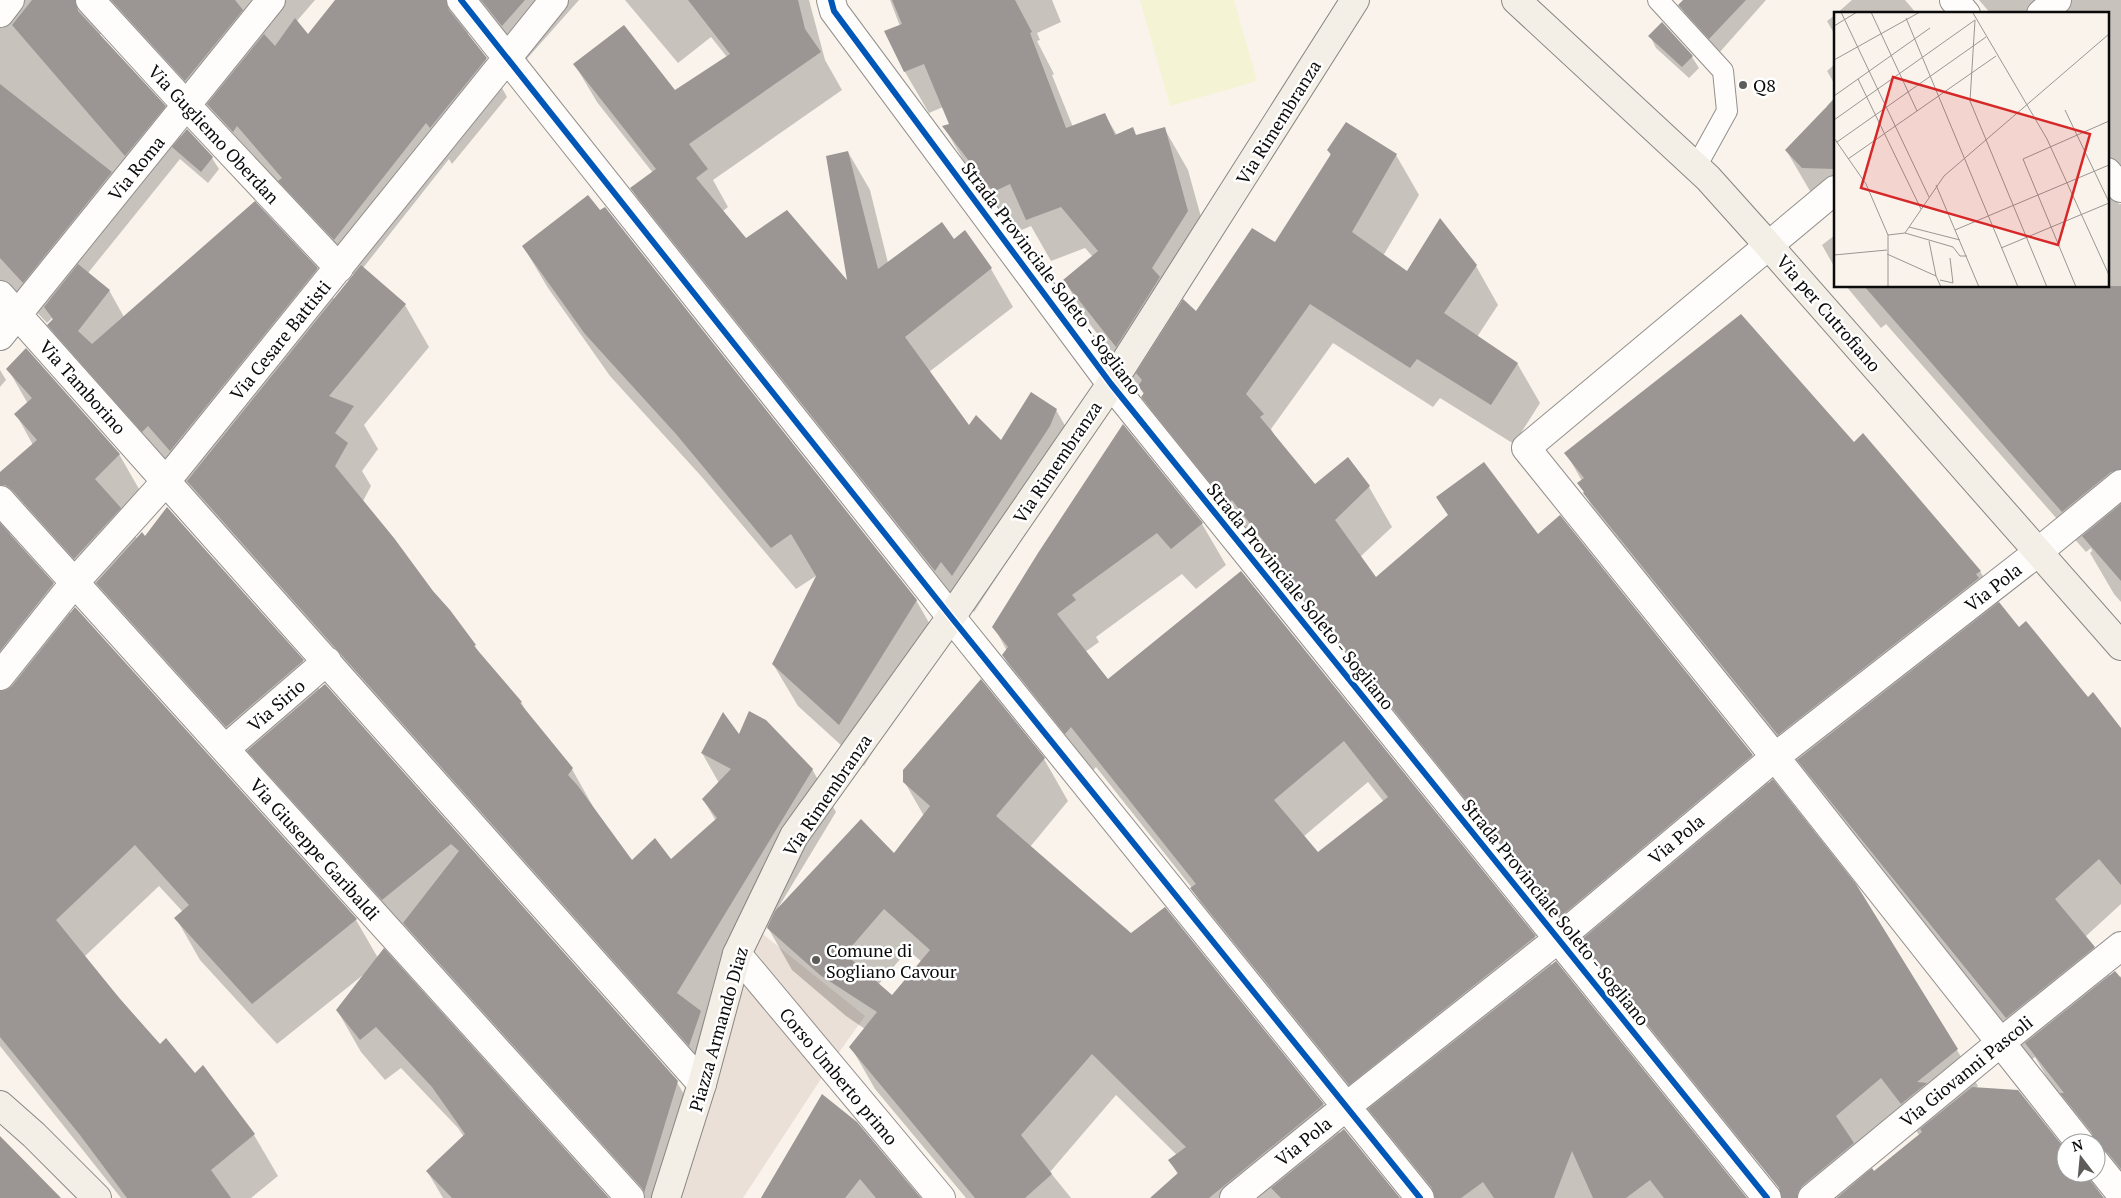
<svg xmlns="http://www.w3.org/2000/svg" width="2121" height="1198" font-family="'PT Serif',serif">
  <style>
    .pitch { fill: #f4f3d3 }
    .plaza { fill: #eae0d7 }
    .shadow { fill: #0003; fill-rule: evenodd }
    .building { fill: #9b9693; fill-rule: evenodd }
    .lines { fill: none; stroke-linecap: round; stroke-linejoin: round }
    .lane-casing { stroke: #928f8c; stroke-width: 22 }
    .street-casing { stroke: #928f8c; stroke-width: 30 }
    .secondary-casing { stroke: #888682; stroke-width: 30 }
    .lane { stroke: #fefdfc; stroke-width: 20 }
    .street { stroke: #fefdfc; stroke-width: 28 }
    .secondary { stroke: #f4efe6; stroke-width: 28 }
    .cycleway-casing { stroke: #fff; stroke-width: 9 }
    .cycleway { stroke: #0057b8; stroke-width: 6 }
    .poi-dot { fill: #5e5c59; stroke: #fff; stroke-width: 2 }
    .labels { text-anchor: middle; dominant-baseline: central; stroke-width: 5; stroke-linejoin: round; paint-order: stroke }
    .poi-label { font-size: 18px; fill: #0a0a0a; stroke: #fff; text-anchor: start }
    .street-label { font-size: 18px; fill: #0a0a0a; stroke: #fff }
    .inset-road { fill: none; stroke: #999692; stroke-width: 1 }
    .view { fill: #d62828; fill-opacity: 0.15; stroke: #d62828; stroke-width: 2.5 }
    .inset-edge { fill: none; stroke: #0a0a0a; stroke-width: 2.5 }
  </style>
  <rect width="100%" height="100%" fill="#f9f3ec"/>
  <path class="pitch" d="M 1140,0 L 1234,0 L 1257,81 L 1170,106 Z"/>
  <path class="plaza" d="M 744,919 L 865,1016 L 830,1065 L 743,1198 L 653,1198 L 721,959 Z"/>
  <path class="shadow" d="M 0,0 L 315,0 L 296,22 L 308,36 L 337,0 L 579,0 L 524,62 L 473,25 L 467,35 L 486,59 L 507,97 L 452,164 L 449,159 L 363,268 L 405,305 L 429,347 L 364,425 L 378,449 L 362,471 L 371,486 L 363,501 L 475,646 L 481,656 L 521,702 L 529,717 L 572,769 L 596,812 L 632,862 L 671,861 L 716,821 L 703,799 L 719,783 L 702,753 L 739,736 L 812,769 L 836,812 L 778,908 L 894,855 L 924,816 L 904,781 L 1044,759 L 1068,801 L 1030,847 L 1130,935 L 1165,909 L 1323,1105 L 1340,1134 L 1398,1198 L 1151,1198 L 1178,1175 L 1170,1160 L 1177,1155 L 1116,1095 L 1050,1172 L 1071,1198 L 966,1198 L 875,1089 L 851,1047 L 865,1029 L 846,1016 L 792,970 L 767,926 L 707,1025 L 714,1087 L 213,524 L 194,491 L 172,467 L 167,472 L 73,366 L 49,325 L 53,320 L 52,318 L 47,323 L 31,306 L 0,334 ZM 103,30 L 255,169 L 260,162 L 290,198 L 302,218 L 354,275 L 334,299 L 317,269 L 124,317 L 109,290 L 88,273 L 180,159 L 208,183 L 219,169 L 212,158 L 182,137 L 165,107 L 100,35 ZM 908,950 L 922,962 L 892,997 L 878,985 Z
    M 625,0 L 809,0 L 825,60 L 842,90 L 713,180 L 728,207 L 723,211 L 746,239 L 849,284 L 848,152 L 870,190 L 888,263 L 953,241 L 965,232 L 991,269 L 1013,307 L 929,372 L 969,427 L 1001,442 L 1056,410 L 1078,448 L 1071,464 L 974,612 L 963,598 L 957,608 L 654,226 L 632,189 L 653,173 L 597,102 L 575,65 L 674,92 L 727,57 L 711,37 L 678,63 Z
    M 890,0 L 1052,0 L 1061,22 L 1037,33 L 1040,40 L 1037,41 L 1054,74 L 1052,75 L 1073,127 L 1105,115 L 1117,135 L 1137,136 L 1164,128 L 1188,170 L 1211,253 L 1177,307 L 1178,310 L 1196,313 L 1275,244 L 1331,156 L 1328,150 L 1346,124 L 1396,155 L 1419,195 L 1383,256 L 1407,273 L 1476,266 L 1498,305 L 1477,337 L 1517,363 L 1540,403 L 1514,444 L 1440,398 L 1433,407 L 1333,343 L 1271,429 L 1278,441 L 1315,485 L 1348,458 L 1369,487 L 1392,527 L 1360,557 L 1375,579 L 1449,516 L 1438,497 L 1538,536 L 1752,756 L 1769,784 L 1855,885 L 1957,1050 L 1978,1086 L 1976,1088 L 2066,1153 L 2066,1173 L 2088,1173 L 2103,1198 L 1795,1198 L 1749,1142 L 1752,1163 L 1602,977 L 1588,952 L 1584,955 L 1290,591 L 1274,564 L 1255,539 L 1251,542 L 1166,436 L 1143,397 L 1144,395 L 1139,386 L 1088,322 L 1065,281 L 1093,257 L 1085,248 L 1051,261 L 1031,226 L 1017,232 L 968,168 L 944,127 L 950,124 L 943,107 L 929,113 L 905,72 L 886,32 L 900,26 ZM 1903,1113 L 1920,1136 L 1874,1172 L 1870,1172 L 1858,1151 Z
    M 1685,0 L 1766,0 L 1719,53 L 1688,20 L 1680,5 Z
    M 1852,0 L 1905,0 L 1917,14 L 1836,14 Z
    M 1979,0 L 2121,0 L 2121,200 L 2118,204 L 2121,204 L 2121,602 L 2114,594 L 2090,553 L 2092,551 L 2091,548 L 2086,552 L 1886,324 L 1881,328 L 1846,286 L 2107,286 L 2107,14 L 1991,14 Z
    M 1835,15 L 1835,35 L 1827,21 Z
    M 1650,36 L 1692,57 L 1699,68 L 1689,78 L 1656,48 Z
    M 1835,64 L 1835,85 L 1827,71 Z
    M 1835,97 L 1835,209 L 1826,208 L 1810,191 L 1786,150 L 1828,107 L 1827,106 Z
    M 1835,235 L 1835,268 L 1822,245 Z
    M 523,246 L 916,600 L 940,642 L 864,766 L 798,706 L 773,664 L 819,574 L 796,589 L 701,476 L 610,376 L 548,288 Z
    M 8,369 L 119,454 L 143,496 L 124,516 L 137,539 L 145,538 L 167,509 L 303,661 L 320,690 L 325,685 L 678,1084 L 703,1127 L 680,1198 L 639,1198 L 273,793 L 252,756 L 246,760 L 117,617 L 104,594 L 99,600 L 13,530 L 9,535 L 53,584 L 71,614 L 75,609 L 356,920 L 378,958 L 607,1198 L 443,1198 L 427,1171 L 464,1137 L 458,1128 L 401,1068 L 385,1080 L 361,1052 L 337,1010 L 363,975 L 277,1044 L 200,960 L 176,918 L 183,912 L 159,886 L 84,957 L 160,1045 L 195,1075 L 203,1067 L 254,1135 L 278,1176 L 251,1198 L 121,1198 L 0,1046 L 0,474 L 33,445 L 16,414 L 28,404 Z
    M 0,370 L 6,380 L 0,387 Z
    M 1124,426 L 1202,524 L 1226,565 L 1196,589 L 1182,574 L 1096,637 L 1099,642 L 1085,652 L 1108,681 L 1241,572 L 1535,937 L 1552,966 L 1744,1198 L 1432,1198 L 1395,1152 L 1377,1122 L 1373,1125 L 1216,930 L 1192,888 L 1096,767 L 1090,774 L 1027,697 L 1003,655 L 1007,651 L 994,627 ZM 1368,782 L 1384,802 L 1318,854 L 1303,837 Z
    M 1854,444 L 1980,571 L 1999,604 L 2019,629 L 2121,730 L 2121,904 L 2085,937 L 2094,948 L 2110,976 L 2119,978 L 2121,976 L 2121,1190 L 2096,1148 L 2096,1143 L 2092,1143 L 2052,1086 L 2035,1057 L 2031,1060 L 1823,803 L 1807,774 L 1803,777 L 1609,537 L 1579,483 L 1582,481 L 1566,453 Z
    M 822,1096 L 919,1198 L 761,1198 Z"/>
  <path class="building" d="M 32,0 L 75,0 L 78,11 L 166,106 L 125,156 L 12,25 Z
    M 111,0 L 235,0 L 243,10 L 185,81 Z
    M 335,0 L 446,0 L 449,10 L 487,58 L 430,128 L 426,123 L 334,240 L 278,181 L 282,178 L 237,126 L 233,132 L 207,104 L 264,34 L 275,46 L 295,18 L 308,34 Z
    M 481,0 L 525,0 L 502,26 Z
    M 688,0 L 798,0 L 805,29 L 821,52 L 689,144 L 708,169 L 696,178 L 746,238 L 787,210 L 847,280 L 826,156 L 848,151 L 878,269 L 942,222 L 954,239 L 965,230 L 992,268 L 905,337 L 969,425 L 976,415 L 1001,440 L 1031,392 L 1057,409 L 1050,426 L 952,576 L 941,562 L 935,571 L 630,188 L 656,169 L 573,64 L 624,25 L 675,90 L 730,54 Z
    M 892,0 L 1015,0 L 1032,32 L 1030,33 L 1066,128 L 1105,113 L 1115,135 L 1133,127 L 1136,135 L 1165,127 L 1188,211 L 1152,268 L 1160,277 L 1116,347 L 1063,280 L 1098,251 L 1061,207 L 1026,220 L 1010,184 L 993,192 L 942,126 L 949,124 L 924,64 L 904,72 L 884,31 L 902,24 Z
    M 1683,0 L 1746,0 L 1709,39 L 1678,5 Z
    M 1662,22 L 1693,56 L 1682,67 L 1648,36 Z
    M 0,84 L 112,172 L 23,283 L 0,258 Z
    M 1835,98 L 1835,169 L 1802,168 L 1785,150 Z
    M 1346,122 L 1397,154 L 1352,232 L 1407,271 L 1440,218 L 1477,265 L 1444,313 L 1518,363 L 1491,405 L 1417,359 L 1410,368 L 1310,304 L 1246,394 L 1264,414 L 1260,417 L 1315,484 L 1348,457 L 1370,486 L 1335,520 L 1376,577 L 1448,515 L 1436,497 L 1484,462 L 1538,534 L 1560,515 L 1753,755 L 1560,917 L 1266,551 L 1269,548 L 1232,500 L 1227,504 L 1141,397 L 1144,393 L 1138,386 L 1142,380 L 1136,373 L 1183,299 L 1196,311 L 1252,228 L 1275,242 L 1331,154 L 1327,150 Z
    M 187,129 L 213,157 L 201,172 L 172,147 Z
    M 588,195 L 600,210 L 605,207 L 917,600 L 839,725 L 772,664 L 816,576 L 791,534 L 771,548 L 676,434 L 585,334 L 522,246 Z
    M 255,201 L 318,268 L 170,451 L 148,426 L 142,432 L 47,325 L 53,319 L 44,307 L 78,264 L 110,290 L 78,331 L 92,344 Z
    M 361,265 L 406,304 L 329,396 L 354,406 L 335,433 L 348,443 L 335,466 L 394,538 L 433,591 L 450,610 L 476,645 L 474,646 L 522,702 L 520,703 L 573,768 L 568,775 L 578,786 L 632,860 L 655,838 L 671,859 L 717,818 L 702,799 L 731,769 L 701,753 L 723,712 L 739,734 L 749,711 L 766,720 L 813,769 L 677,993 L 701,1011 L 689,1046 L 187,481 Z
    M 1864,286 L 2121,286 L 2121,469 L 2111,472 L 2062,512 Z
    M 1741,314 L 1854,442 L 1863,433 L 1981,571 L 1976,574 L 1979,578 L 1778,735 L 1583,493 L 1584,492 L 1577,483 L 1584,478 L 1564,453 Z
    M 26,348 L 120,454 L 95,479 L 121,508 L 74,559 L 12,490 L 5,485 L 0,485 L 0,472 L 37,440 L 14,414 L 32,398 L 6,369 Z
    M 1123,424 L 1203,523 L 1171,549 L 1157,533 L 1072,595 L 1076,600 L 1057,614 L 1108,679 L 1241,571 L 1536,936 L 1349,1085 L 1190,888 L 1196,884 L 1071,727 L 1065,734 L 1002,655 L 1008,647 L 992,627 L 1038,553 ZM 1344,741 L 1388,797 L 1318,852 L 1274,800 Z
    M 2121,504 L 2121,581 L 2082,536 Z
    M 167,507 L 304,660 L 226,727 L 96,583 L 142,532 L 145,536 Z
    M 0,523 L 54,583 L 0,651 Z
    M 1999,602 L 2019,627 L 2026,621 L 2088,697 L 2093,692 L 2121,728 L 2121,885 L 2099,859 L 2055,899 L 2095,947 L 2006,1018 L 1797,760 Z
    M 75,607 L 357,919 L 252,1004 L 174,918 L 189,905 L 135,845 L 56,920 L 120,999 L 160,1044 L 166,1038 L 195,1073 L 203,1065 L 255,1134 L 211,1170 L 231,1198 L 127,1198 L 80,1135 L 0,1037 L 0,691 L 6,690 L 12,686 Z
    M 981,679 L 1045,758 L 996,816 L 1131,933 L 1165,907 L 1324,1104 L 1209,1198 L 1150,1198 L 1178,1173 L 1168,1160 L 1186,1147 L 1092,1054 L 1021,1135 L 1052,1174 L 1025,1198 L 975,1198 L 849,1047 L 877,1012 L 820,975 L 767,928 L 775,911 L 861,819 L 894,853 L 930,806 L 903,782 L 903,770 ZM 884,909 L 930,950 L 892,995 L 845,954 Z
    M 325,684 L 678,1081 L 644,1193 L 642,1188 L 403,923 L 459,851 L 451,844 L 382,900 L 247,751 Z
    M 1773,779 L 1856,884 L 1958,1049 L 1917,1082 L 1927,1083 L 1901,1104 L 1881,1078 L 1836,1116 L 1854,1143 L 1802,1186 L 1798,1192 L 1797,1198 L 1782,1198 L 1779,1188 L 1580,941 Z
    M 384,948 L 609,1198 L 452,1198 L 426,1171 L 465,1134 L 432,1087 L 376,1027 L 360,1040 L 336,1010 Z
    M 1556,961 L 1747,1198 L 1664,1198 L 1650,1180 L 1626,1198 L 1593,1198 L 1572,1151 L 1554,1198 L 1494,1198 L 1483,1182 L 1461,1198 L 1435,1198 L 1432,1188 L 1368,1109 Z
    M 2115,971 L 2121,978 L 2121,1169 L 2108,1153 L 2102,1149 L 2096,1148 L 2092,1133 L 2060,1093 L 2064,1093 L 2025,1043 Z
    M 1972,1087 L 2018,1090 L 2066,1150 L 2066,1173 L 2084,1173 L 2104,1198 L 1837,1198 L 1872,1168 L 1874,1171 L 1922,1132 L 1920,1129 Z
    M 822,1094 L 857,1122 L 921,1198 L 876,1198 L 860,1179 L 845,1198 L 761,1198 Z
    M 1344,1129 L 1400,1198 L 1281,1198 L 1271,1188 Z
    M 0,1136 L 61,1198 L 0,1198 Z"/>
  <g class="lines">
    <defs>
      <path id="lane" d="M 1658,0 L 1723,71 L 1727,111 L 1696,167"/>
      <path id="street" d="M 90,0 L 186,105 L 339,268
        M 461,0 L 951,617 L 1420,1198
        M 831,0 L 834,11 L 1111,384 L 1767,1198
        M 1954,0 L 1966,14
        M 0,13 L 10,0
        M 2041,14 L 2057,0
        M 2107,172 L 2121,188
        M 1835,190 L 1526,448 L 1775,757 L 2080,1143
        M 0,295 L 702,1084
        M 0,336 L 271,0
        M 0,500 L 630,1198
        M 0,676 L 75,582 L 167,480 L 554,0
        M 225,749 L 327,661
        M 737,954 L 941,1198
        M 2096,1163 L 2121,1194
        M 1234,1198 L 1347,1106 L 1558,939 L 1775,757 L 2038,552 L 2121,484
        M 1812,1198 L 2000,1043 L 2121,946"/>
      <path id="secondary" d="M 1516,0 L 1708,178 L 1769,246 L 2121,646
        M 0,1105 L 34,1135 L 97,1198
        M 666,1198 L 702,1084 L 737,954 L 794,836 L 951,617 L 1111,384 L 1355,0"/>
    </defs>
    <use href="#lane" class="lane-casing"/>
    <use href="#street" class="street-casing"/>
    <use href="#secondary" class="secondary-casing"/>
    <use href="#lane" class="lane"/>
    <use href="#street" class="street"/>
    <use href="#secondary" class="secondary"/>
    <defs>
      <path id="cycleway" d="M 461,0 L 951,617 L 1420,1198
        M 831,0 L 834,11 L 1111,384 L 1767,1198"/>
    </defs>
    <use href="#cycleway" class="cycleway-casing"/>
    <use href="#cycleway" class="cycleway"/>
  </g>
  <g class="poi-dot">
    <circle cx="1743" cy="85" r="5"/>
    <circle cx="816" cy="960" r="5"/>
  </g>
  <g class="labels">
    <g class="poi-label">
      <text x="1753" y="85">Q8</text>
      <text x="826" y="950">Comune di<tspan x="826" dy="21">Sogliano Cavour</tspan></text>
    </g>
    <g class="street-label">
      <text transform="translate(1278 122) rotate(-58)">Via Rimembranza</text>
      <text transform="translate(214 134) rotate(47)">Via Gugliemo Oberdan</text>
      <text transform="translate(136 168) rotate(-51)">Via Roma</text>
      <text transform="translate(1052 278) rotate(53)">Strada Provinciale Soleto - Sogliano</text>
      <text transform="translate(1829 313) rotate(49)">Via per Cutrofiano</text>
      <text transform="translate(280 340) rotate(-51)">Via Cesare Battisti</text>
      <text transform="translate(83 387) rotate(48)">Via Tamborino</text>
      <text transform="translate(1057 462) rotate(-56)">Via Rimembranza</text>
      <text transform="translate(1993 587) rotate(-38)">Via Pola</text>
      <text transform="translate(1301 596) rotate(51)">Strada Provinciale Soleto - Sogliano</text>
      <text transform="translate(276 705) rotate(-41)">Via Sirio</text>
      <text transform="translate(827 795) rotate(-56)">Via Rimembranza</text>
      <text transform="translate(1676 839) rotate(-40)">Via Pola</text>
      <text transform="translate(315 849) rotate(48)">Via Giuseppe Garibaldi</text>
      <text transform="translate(1556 912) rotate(51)">Strada Provinciale Soleto - Sogliano</text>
      <text transform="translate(718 1029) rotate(-74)">Piazza Armando Diaz</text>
      <text transform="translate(1966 1071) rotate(-39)">Via Giovanni Pascoli</text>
      <text transform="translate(839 1076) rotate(50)">Corso Umberto primo</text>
      <text transform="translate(1303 1141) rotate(-39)">Via Pola</text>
    </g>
  </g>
  <g transform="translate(1834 12)">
    <rect width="275" height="275" fill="#f9f3ec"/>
    <path class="inset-road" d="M 7,0 L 95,185M 37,0 L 83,99M 139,1 L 213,127 L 275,263M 72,6 L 184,275M 0,14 L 23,0M 0,48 L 86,0M 24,67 L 87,197M 0,84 L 96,16M 231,98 L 275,190M 0,108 L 141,8 L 136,89 L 213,275M 0,126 L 32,172 L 54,223 L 54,275M 3,130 L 152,25M 14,147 L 162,44M 102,173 L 145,275M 75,215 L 126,228M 121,218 L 275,153M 71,221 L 110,164 L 275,22M 71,221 L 119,235 L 126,244 L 133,244M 54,223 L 71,221M 95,229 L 102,264M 167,236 L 275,191M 53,242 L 102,264 L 107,275M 0,243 L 53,238M 106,268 L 119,271 L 116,246M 242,275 L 189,147 L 275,109"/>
    <path class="view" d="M 59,65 L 256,122 L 224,233 L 27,176 Z"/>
    <rect width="275" height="275" class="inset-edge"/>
  </g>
  <g transform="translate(2081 1158) rotate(344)"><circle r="24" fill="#ffffff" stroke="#9d9d9d"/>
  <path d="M0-4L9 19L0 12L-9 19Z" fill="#5e5c59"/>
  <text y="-8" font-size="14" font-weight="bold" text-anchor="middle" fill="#0a0a0a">N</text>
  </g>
</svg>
